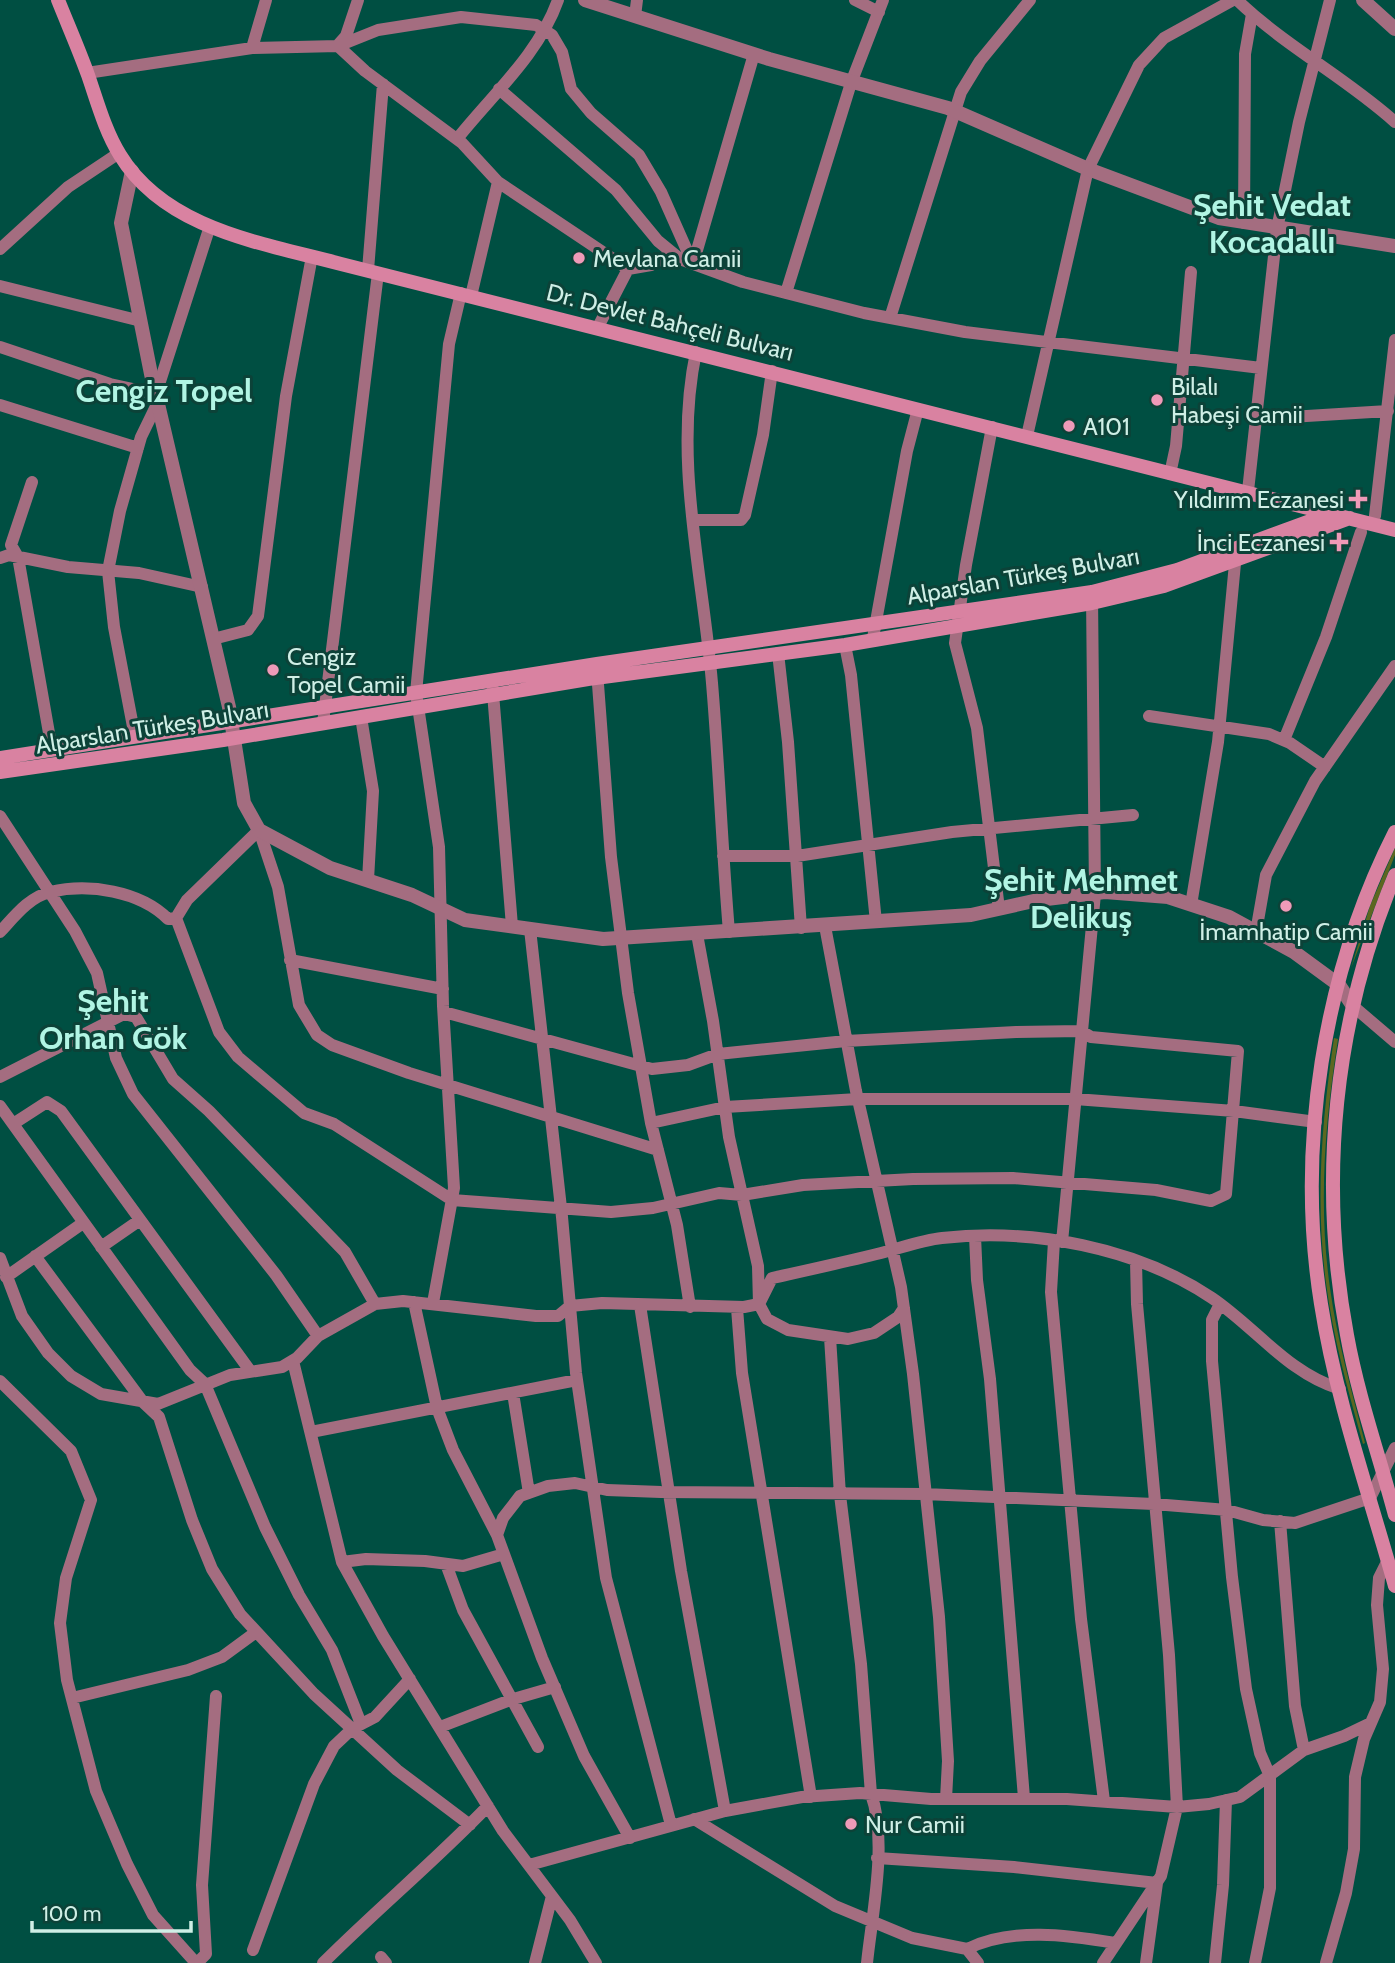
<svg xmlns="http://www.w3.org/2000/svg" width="1395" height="1963" font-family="Cabin,sans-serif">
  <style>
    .green { fill: #5c6720 }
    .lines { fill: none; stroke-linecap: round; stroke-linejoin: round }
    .minor { stroke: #a46d80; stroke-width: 12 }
    .tertiary { stroke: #a46d80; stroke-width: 14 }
    .secondary { stroke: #d982a1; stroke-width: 14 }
    .poi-dot { fill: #ef9ab8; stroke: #0c4238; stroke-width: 2.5 }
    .labels { text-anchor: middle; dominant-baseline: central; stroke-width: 6; stroke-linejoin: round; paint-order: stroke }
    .poi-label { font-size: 24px; fill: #cfefe6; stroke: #0c4238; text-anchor: start }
    .street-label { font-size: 24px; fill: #cfefe6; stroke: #0c4238 }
    .district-label { font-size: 32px; font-weight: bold; fill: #b1f5e4; stroke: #0c4238 }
  </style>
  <rect width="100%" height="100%" fill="#004f42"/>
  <path class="green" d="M 1395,848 L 1395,855 L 1351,968 L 1370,906 Z
    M 1334,1038 L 1338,1039 C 1325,1122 1318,1204 1330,1288 C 1337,1340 1352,1392 1365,1443 L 1363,1444 C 1348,1391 1333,1337 1326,1283 C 1315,1200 1322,1119 1334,1038 Z"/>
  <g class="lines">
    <path class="minor" d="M 855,0 L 879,12
      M 1237,0 C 1286,47 1345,77 1395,122
      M 635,16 L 637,0
      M 338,45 L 346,36 L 358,0
      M 338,46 L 365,71 L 462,143 L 498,182 L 628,269
      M 252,48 L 266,0
      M 87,73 L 252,48 L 338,46 L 378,30 L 461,17 L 536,25 L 552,35 L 562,52 L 571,89 L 591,113 L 639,155 L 661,192 L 693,264
      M 499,89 L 616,190 L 658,241 L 680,259 L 743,282 L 864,313 L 965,332 L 1261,368
      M 457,139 C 492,95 539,54 558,0
      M 1244,223 L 1245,54 L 1252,14
      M 0,249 L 68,187 L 119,153
      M 693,264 L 754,54
      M 368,270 L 383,84
      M 0,286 L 141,321
      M 786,293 L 851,83 L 883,0
      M 471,296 L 498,182
      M 890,318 L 961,92 L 980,61 L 1030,0
      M 598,327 L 628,269 L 651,265 L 672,253
      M 0,347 L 110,384 L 156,394 L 210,226
      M 696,352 C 673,460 703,575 712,683 C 719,766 722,849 729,932
      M 0,405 L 138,448
      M 1256,419 L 1388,411
      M 992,427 L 966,565 L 955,643 L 977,728 L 999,909
      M 1027,436 L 1088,169 L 1139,65 L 1164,38 L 1233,0
      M 1170,474 L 1176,446 L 1191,272
      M 32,482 L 11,545 L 18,557 L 52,750
      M 1248,491 L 1277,229 L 1299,122 L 1330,0
      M 1375,516 L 1395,340
      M 694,520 L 741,520 L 745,515 L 763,435 L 772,371
      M 0,558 L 9,555 L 68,567 L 139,573 L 202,587
      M 873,638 L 907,451 L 918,409
      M 213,639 L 248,630 L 258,616 L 286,396 L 312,256
      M 845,645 L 851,675 L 876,922
      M 778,653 L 788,742 L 801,928
      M 597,671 L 611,857 L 628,993 L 651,1123 L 677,1225 L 690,1307
      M 492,681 L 512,926
      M 1149,716 L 1269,734 L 1290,743 L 1325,767
      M 361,717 L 373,791 L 368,880
      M 323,723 L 378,273
      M 135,737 L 114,627 L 108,571 L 120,511 L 141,437 L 158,402
      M 1284,740 L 1326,637 L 1361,532
      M 0,816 L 75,931 L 97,973 L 116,1058 L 133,1094 L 276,1275 L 318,1336
      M 723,856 L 797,856 L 952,832 L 1133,815
      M 1191,905 L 1218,742 L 1236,553
      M 176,918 L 219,1032 L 238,1057 L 304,1113 L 334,1124 L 452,1200 L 611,1212 L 653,1208 L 719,1193 L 742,1195 L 803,1185 L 913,1179 L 1013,1178 L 1156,1190 L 1211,1201 L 1226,1194 L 1238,1051 L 1091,1037 L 1081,1031 L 1016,1032 L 846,1041 L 718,1054 L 688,1065 L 652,1069 L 444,1012
      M 825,926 L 856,1091 L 901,1287 L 913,1374 L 939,1617 L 948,1761 L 946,1799
      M 530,929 L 562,1217 L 576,1373 L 606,1578 L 671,1825
      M 0,932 C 14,917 29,897 50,892 C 89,883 140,891 168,919 L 176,918 L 187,900 L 259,830 L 278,887 L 299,1005 L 317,1035 L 332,1045 L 409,1073 L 658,1150
      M 1256,932 L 1266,875 L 1315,781 L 1395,666
      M 697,934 L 713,1021 L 729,1137 L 758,1266 L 759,1304 L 767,1319 L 788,1330 L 848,1339 L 874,1333 L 898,1317 L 904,1308
      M 290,960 L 443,989
      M 1353,1006 L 1395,1042
      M 0,1077 L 124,1014 L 136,1017 L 173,1079 L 209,1111 L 345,1252 L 375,1304
      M 0,1106 L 190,1370 L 205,1384 L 265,1527 L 299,1595 L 332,1650 L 361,1724
      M 651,1123 L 725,1107 L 858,1099 L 1075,1099 L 1234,1111 L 1316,1122
      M 13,1124 L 47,1102 L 61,1111 L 251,1372
      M 975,1236 L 977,1280 L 990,1379 L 1024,1798
      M 1054,1241 L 1051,1292 L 1081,1619 L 1104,1801
      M 1062,1242 L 1095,894 L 1092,596
      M 101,1247 L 140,1220
      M 35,1256 L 143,1402 L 159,1417 L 192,1520 L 212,1569 L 240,1614 L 314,1694 L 397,1770 L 470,1825
      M 0,1258 L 22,1316 L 48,1353 L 71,1376 L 101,1394 L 158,1404 L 230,1375 L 282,1367 L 297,1358 L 318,1336 L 375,1304 L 403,1301 L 536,1316 L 558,1316 L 570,1306 L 602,1303 L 744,1307 L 759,1304 L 772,1278 C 808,1270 845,1262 881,1253 C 901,1248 922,1240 942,1238 C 1032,1228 1136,1247 1212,1298 C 1256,1328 1288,1373 1340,1389
      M 6,1277 L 83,1223
      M 414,1302 L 437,1408 L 453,1450 L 497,1535
      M 433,1303 L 454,1188 L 443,1006 L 439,847 L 416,693 L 449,344 L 461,293
      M 1220,1304 L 1212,1320 L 1212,1361 L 1232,1577 L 1246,1689 L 1260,1753 L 1270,1776 L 1270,1888 L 1255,1963
      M 640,1305 L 681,1571 L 725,1811
      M 737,1308 L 742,1373 L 811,1797
      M 830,1337 L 840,1495 L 861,1664 L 871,1794 C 888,1841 872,1914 867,1963
      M 293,1361 L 342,1562 L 383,1636 L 503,1831 L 570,1920 L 596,1963
      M 0,1381 L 71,1451 L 91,1500 L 66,1578 L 60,1623 L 67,1680 L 96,1791 L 127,1864 L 153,1915 L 196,1963
      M 513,1393 L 529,1493
      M 311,1432 L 577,1380
      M 1280,1521 L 1295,1706 L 1304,1750
      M 342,1562 L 366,1559 L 425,1561 L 463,1566 L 504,1554
      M 446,1564 L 463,1610 L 538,1747
      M 72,1698 L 188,1670 L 222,1657 L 256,1632
      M 440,1727 L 510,1700 L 555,1687
      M 694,1819 L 835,1906 L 912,1938 L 967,1949 L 978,1963
      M 630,1838 L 584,1756 L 542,1658 L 497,1535 L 503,1518 L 520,1496 L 548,1486 L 575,1483 L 607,1490 L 661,1492 L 924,1494 L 1154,1504 L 1227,1510 L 1263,1520 L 1295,1523 L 1370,1498 L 1395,1448
      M 877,1858 L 1014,1867 L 1157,1883 L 1146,1963
      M 529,1865 L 725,1811 L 802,1797 L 860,1793 L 931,1799 L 1067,1799 L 1177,1807 L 1209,1804 L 1240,1797 L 1304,1750 L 1344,1736 L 1371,1723
      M 967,1949 C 1011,1927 1068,1935 1115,1943
      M 253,1950 L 314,1784 L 334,1746 L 352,1729 L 375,1717 L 410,1679
      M 381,1957 L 386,1963
      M 197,1963 L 206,1954 L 202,1885 L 216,1696
      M 323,1963 C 377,1909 435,1861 488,1806
      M 535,1963 L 552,1896
      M 1103,1963 L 1161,1876 L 1177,1807 L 1169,1655 L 1137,1304 L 1136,1261
      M 1215,1963 L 1223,1885 L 1226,1800
      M 1326,1963 L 1346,1893 L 1354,1849 L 1355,1777 L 1364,1739 L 1380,1702 L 1383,1669 L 1377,1605 L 1379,1578 L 1388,1560"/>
    <path class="tertiary" d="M 585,0 L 769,59 L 948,108 L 1088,169 L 1219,218 L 1395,246
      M 1363,0 L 1395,29
      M 132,171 L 121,223 L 151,374 L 229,707 L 244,803 L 259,830 L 330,868 L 412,895 L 465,920 L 603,939 L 971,915 L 1038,900 L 1105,892 L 1168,897 L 1229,917 L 1294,952 L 1339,985 L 1353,1006"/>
    <path class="secondary" d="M 58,0 C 68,25 79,50 88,75 C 97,101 105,131 120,155 C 166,230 263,243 341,264 L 1395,530
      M 0,758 L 597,664 L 1092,592 L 1177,570 L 1310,521 L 1334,518
      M 0,772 L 223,740 L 588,679 L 845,645 L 1092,603 L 1164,586 L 1350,518
      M 1395,832 C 1323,974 1296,1147 1321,1304 C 1336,1400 1369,1493 1395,1586
      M 1395,875 C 1334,1021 1318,1180 1347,1335 C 1358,1396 1379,1455 1395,1515"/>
  </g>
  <g class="poi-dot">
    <circle cx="579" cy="258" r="7"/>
    <circle cx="1157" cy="400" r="7"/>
    <circle cx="1069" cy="426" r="7"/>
    <path d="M1354.5 488.5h7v7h7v7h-7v7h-7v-7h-7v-7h7z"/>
    <path d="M1335.5 531.5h7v7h7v7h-7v7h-7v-7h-7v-7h7z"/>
    <circle cx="273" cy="670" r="7"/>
    <circle cx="1286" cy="906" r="7"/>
    <circle cx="851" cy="1824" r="7"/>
  </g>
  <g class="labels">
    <g class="poi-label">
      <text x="593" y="258">Mevlana Camii</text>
      <text x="1171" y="386">Bilalı<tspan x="1171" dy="28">Habeşi Camii</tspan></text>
      <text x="1083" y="426">A101</text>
      <text x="1344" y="499" text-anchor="end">Yıldırım Eczanesi</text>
      <text x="1325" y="542" text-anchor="end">İnci Eczanesi</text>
      <text x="287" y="656">Cengiz<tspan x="287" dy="28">Topel Camii</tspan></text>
      <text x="1286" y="931" text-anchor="middle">İmamhatip Camii</text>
      <text x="865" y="1824">Nur Camii</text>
    </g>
    <g class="street-label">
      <text transform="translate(670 322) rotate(14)">Dr. Devlet Bahçeli Bulvarı</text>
      <text transform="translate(1023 576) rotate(-10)">Alparslan Türkeş Bulvarı</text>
      <text transform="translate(152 727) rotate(-9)">Alparslan Türkeş Bulvarı</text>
    </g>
    <g class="district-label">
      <text x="1272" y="204">Şehit Vedat<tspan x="1272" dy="37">Kocadallı</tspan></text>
      <text x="164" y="390">Cengiz Topel</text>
      <text x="1081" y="879">Şehit Mehmet<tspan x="1081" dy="37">Delikuş</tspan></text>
      <text x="113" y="1000">Şehit<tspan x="113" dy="37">Orhan Gök</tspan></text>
    </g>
  </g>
  <path d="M32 1921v10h159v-10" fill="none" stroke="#cfefe6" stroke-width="3.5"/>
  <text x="42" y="1921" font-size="21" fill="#cfefe6" stroke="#0c4238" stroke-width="5" paint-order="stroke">100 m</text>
</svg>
